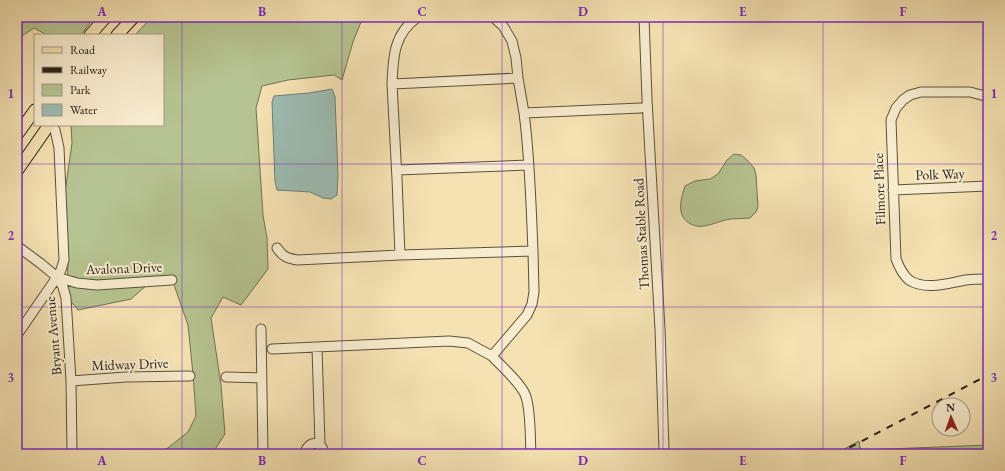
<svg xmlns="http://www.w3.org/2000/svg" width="1005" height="471" font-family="'EB Garamond',serif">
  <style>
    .green { fill: #b6c491; stroke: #6f7254 }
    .water { fill: #9dbdb3; stroke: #6e7e74 }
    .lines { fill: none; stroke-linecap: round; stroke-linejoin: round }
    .minor-casing { stroke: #5b503d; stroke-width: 11 }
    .major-casing { stroke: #282016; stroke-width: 13 }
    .minor { stroke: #f8ecce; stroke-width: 9 }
    .major { stroke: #f5e2b3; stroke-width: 11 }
    .rail { stroke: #282016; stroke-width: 2; stroke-dasharray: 7 7; stroke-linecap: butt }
    .grid { fill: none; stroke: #7b2cbf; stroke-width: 1; stroke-opacity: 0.55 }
    .labels { text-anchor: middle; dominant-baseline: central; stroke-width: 4; stroke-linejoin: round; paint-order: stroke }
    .street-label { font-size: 14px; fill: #282016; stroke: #f8ecce }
    .neatline { fill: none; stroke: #7b2cbf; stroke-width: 1.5 }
    .grid-label { font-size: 13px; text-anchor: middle; font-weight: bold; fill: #7b2cbf }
  </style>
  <rect width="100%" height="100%" fill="#f5e2b3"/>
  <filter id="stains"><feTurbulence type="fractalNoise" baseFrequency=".005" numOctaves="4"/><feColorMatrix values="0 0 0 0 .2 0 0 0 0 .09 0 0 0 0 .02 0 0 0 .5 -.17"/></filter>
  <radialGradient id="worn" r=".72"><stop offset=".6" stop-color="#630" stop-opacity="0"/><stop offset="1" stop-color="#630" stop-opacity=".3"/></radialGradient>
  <path class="green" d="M 17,17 L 94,17 L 81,35 L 47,35 L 34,28 L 17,39 Z
    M 152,17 L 363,17 L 353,42 L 342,80 L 334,75 L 288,80 L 262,86 L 256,108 L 263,215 L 267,238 L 268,269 L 241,305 L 223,297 L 211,318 L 221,385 L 225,434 L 212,454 L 165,454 L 164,451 L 188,432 L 196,416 L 193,374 L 188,325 L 172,279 L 155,278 L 131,299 L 78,310 L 67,297 L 68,255 L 63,206 L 72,143 L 71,125 L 163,125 L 163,35 L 135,35 Z
    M 734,154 L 741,155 L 748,161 L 754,168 L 756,175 L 758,207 L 756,212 L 750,218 C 742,219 733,218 725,220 C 718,222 711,225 704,226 C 699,227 694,226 689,223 C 676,215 681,198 685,186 L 695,181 L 710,179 L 718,174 L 727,160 Z
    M 859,441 L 860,448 L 863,450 L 988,445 L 988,454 L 835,454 Z"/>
  <path class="water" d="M 332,89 L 335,97 L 338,175 L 337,195 L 331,199 L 323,198 L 310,192 L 277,190 L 275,181 L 272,102 L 274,96 L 309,93 Z"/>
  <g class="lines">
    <defs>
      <path id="minor" d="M 493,17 L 503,26 L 512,41 L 516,58 L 518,78 L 524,113 L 641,108
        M 644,17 L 647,100 L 660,329 L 664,449
        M 518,78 L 392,84 L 397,179 L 400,255 L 533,251 C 531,205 530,158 524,113
        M 392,84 C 393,57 394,33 418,17
        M 985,96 L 970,92 L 921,92 L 910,95 L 903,100 L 896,108 L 891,120 L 896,259 C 899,267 902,274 909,280 C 926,291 949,283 966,280 C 974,279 981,279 988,279
        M 51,125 L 55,130 L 59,148 L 64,260 L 61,270 L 57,277 L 63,287 L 66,298 L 71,381 L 72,454
        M 397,170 L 529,165
        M 893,190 L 988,186
        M 17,246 L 40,263 L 57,277 L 77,283 L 97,285 L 172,280
        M 277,248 C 283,257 287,258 297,260 L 400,255
        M 261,329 L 263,454
        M 17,335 L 57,277
        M 317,347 L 320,445
        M 272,349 L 449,341 L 468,343 L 492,356
        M 226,377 L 262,378
        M 71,381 L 126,377 L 190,376
        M 305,454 C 307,440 323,440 324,454
        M 531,454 C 530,438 531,412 526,397 C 523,385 501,366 492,356 L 527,315 L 532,304 L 534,292 L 533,251"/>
      <path id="major" d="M 90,35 L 106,17
        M 117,35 L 134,17
        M 17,135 L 35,110
        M 17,171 L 49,125"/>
    </defs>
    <use href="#minor" class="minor-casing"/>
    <use href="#major" class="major-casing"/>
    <use href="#minor" class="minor"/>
    <use href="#major" class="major"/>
    <path class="rail" d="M 837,454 L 988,375"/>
  </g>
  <path class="grid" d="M 182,17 L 182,454M 342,17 L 342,454M 502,17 L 502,454M 663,17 L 663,454M 823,17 L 823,454M 17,164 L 988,164M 17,307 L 988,307"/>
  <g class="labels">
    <g class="street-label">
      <text transform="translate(940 174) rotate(-2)">Polk Way</text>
      <text transform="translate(879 189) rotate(-92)">Filmore Place</text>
      <text transform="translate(641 234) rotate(-93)">Thomas Stable Road</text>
      <text transform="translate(124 268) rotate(-2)">Avalona Drive</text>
      <text transform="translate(53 336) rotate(-95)">Bryant Avenue</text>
      <text transform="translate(130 364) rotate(-2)">Midway Drive</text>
    </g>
  </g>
  <rect width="1005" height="471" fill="none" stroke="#f5e2b3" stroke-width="44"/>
  <rect x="34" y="34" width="130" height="92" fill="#f8ecce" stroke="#a59a84"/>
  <rect x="42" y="47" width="20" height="6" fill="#f5e2b3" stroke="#a59a84"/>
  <text x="70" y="54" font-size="12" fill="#282016">Road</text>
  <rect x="42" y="67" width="20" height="6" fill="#282016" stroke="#a59a84"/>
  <text x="70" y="74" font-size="12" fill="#282016">Railway</text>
  <rect x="42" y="84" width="20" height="12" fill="#b6c491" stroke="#a59a84"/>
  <text x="70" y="94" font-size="12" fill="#282016">Park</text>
  <rect x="42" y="104" width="20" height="12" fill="#9dbdb3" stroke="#a59a84"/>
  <text x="70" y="114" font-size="12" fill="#282016">Water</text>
  <g transform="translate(951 417) rotate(358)"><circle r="19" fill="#f8ecce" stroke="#a59a84"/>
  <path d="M0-3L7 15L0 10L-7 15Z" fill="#8f2418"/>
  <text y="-6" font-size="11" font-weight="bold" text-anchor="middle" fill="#282016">N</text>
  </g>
  <rect x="22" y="22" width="961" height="427" class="neatline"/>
  <g class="grid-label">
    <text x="102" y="16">A</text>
    <text x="262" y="16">B</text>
    <text x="422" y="16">C</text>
    <text x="583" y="16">D</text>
    <text x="743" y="16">E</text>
    <text x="903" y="16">F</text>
    <text x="11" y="98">1</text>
    <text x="994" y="98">1</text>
    <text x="11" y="240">2</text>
    <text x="994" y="240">2</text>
    <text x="11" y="382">3</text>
    <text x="994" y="382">3</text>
    <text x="102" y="465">A</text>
    <text x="262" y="465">B</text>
    <text x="422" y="465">C</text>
    <text x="583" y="465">D</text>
    <text x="743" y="465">E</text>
    <text x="903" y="465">F</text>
  </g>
  <rect width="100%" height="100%" filter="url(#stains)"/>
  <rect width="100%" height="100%" fill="url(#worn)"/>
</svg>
